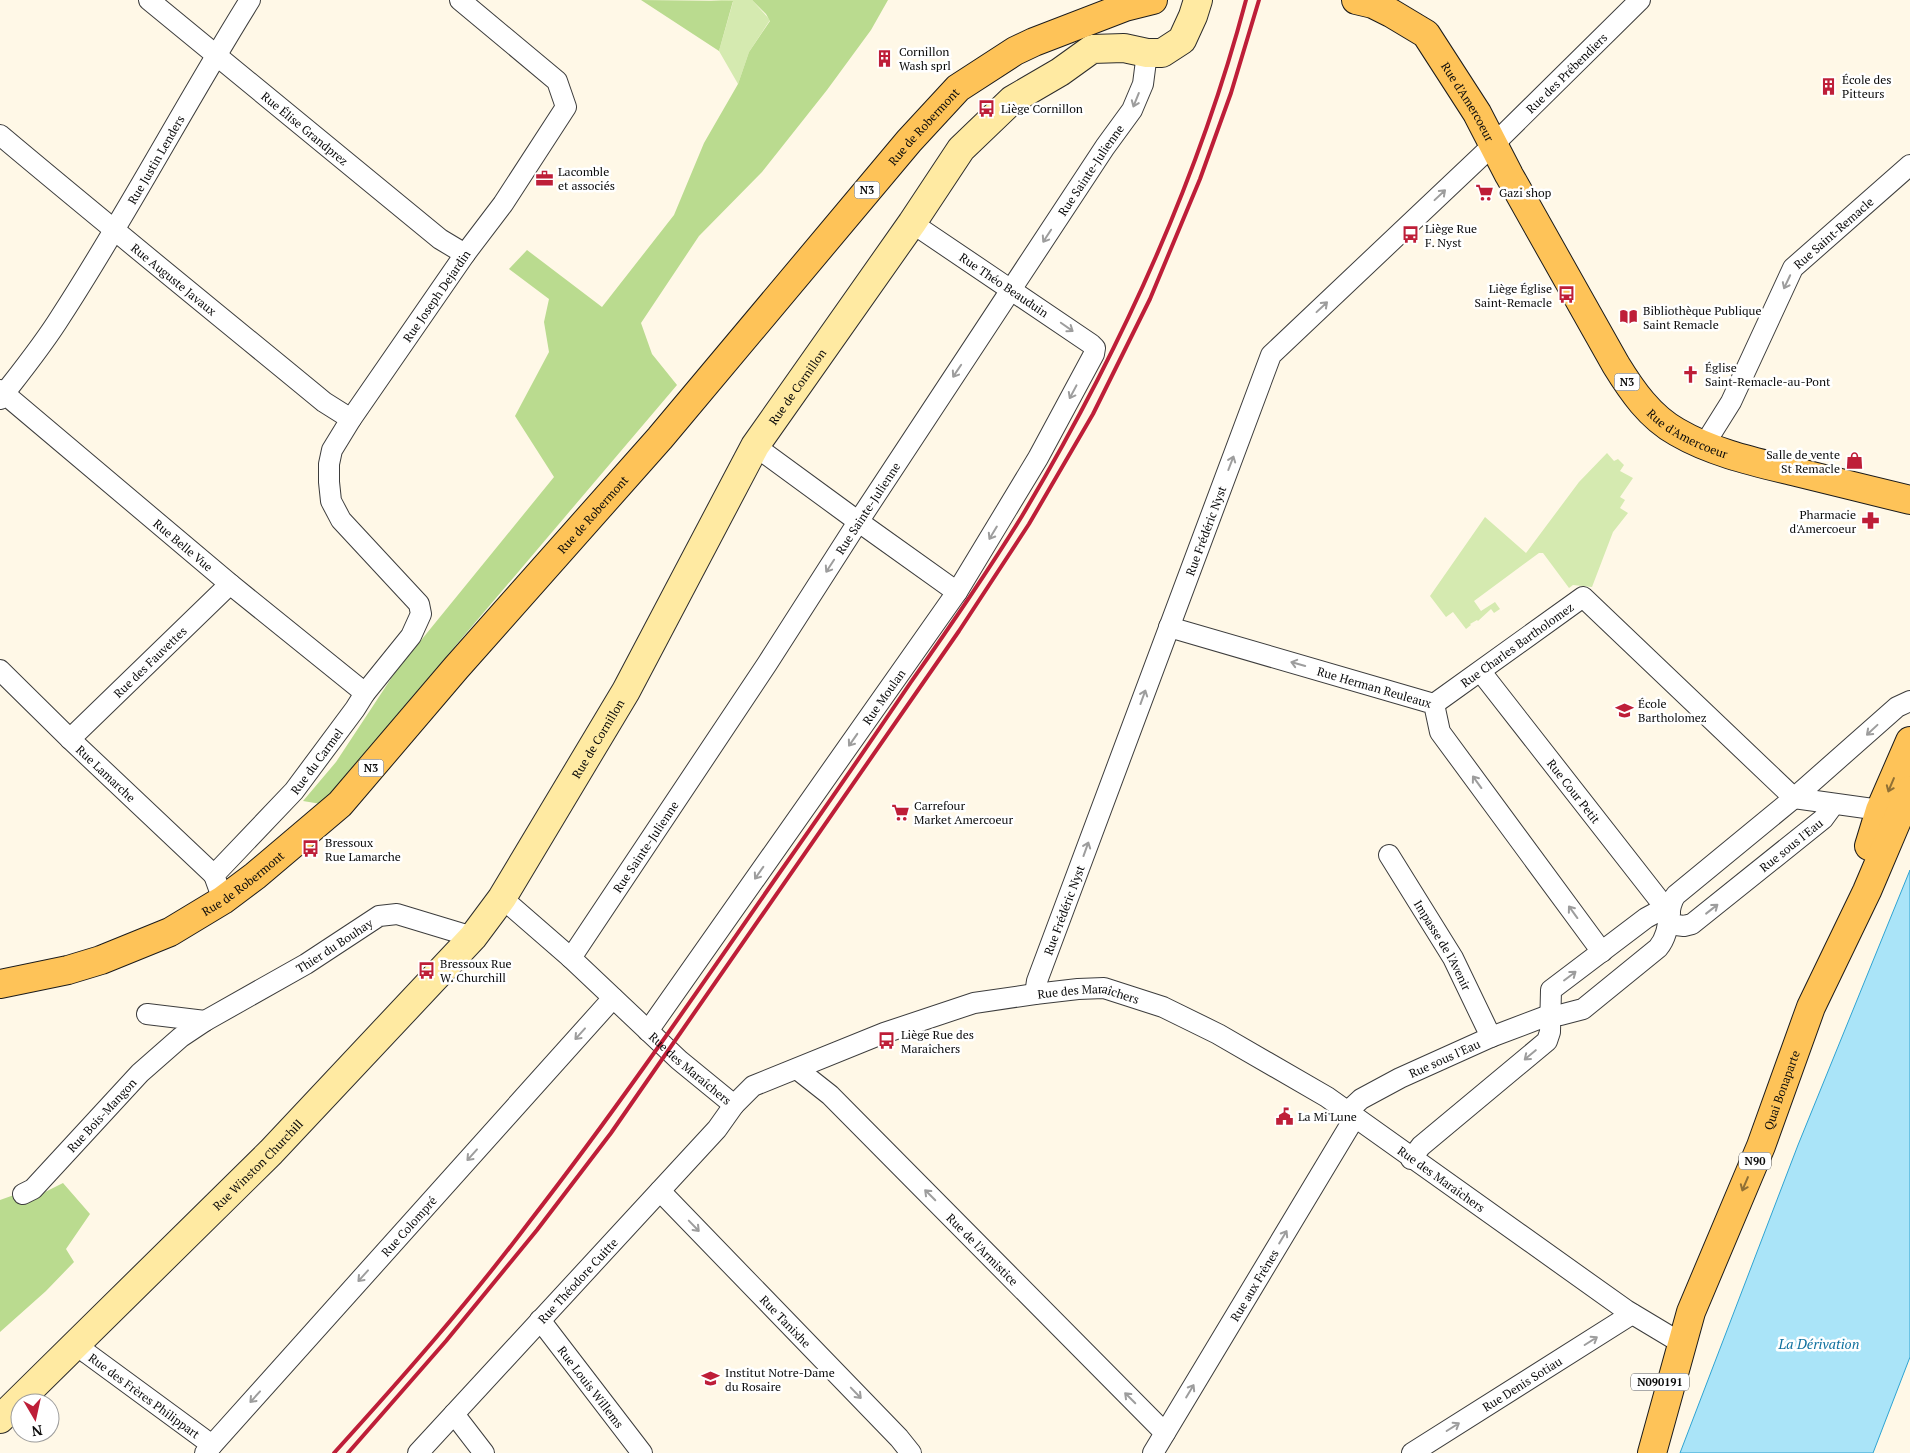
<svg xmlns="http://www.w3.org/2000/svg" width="1910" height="1453" font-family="'PT Serif',serif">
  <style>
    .green { fill: #d5eab0 }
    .forest { fill: #badb8f }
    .water { fill: #aae4f8; stroke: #2ea3d2 }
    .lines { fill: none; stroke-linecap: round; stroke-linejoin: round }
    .minor-casing { stroke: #3d3d3d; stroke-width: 22 }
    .secondary-casing { stroke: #2c2c2c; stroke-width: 30 }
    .primary-casing { stroke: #1b1b1b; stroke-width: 30 }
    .minor { stroke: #fff; stroke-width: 20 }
    .secondary { stroke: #ffeaa2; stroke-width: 28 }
    .primary { stroke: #fec358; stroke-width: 28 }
    .rail { stroke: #be1e38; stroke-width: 4 }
    .oneway { stroke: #9d9d9d }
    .oneway2 { stroke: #907035 }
    .labels { text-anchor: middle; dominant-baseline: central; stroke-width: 5; stroke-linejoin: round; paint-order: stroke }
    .shield { fill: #fff; stroke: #545454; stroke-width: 1 }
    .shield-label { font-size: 11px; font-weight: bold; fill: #0a0a0a }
    .poi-label { font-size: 12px; fill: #0a0a0a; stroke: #fff; text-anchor: start }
    .street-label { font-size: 12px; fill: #0a0a0a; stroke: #fff }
    .water-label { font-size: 14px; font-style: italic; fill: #10719f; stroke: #fff }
  </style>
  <rect width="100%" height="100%" fill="#fff8e7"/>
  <path class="green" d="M 710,0 L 752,0 L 770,20 L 749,52 L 738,84 L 719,51 L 733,2 Z
    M 1607,453 L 1614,461 L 1618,459 L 1624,465 L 1620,471 L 1633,478 L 1620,497 L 1625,500 L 1620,508 L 1628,513 L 1613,532 L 1592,587 L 1573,585 L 1569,588 L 1543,553 L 1539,553 L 1474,601 L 1481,611 L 1495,602 L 1500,609 L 1494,613 L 1491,609 L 1478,621 L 1477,620 L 1470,624 L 1471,625 L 1466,629 L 1453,612 L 1446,617 L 1430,596 L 1485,517 L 1526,553 L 1579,482 Z"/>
  <path class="forest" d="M 641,0 L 733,1 L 719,51 Z
    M 752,0 L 888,0 L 871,30 L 827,90 L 762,172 L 699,236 L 641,323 L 652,354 L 677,385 L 321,804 L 303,801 L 336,762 L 396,671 L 554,477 L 515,416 L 549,352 L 544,322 L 549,299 L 509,269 L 527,250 L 602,307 L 674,215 L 704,143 L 738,84 L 749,52 L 770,21 L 766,14 Z
    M 63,1183 L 90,1214 L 66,1249 L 74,1262 L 46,1291 L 0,1332 L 0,1200 L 14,1195 L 41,1194 Z"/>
  <path class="water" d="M 1910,870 L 1910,1357 L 1873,1453 L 1680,1453 L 1798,1145 Z"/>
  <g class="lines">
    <defs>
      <g id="minor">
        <path id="s1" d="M 149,0 L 440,239 L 465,254"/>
        <path id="s2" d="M 0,135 C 107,225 216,313 324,402 L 351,419"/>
        <path id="s3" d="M 0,390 L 230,584 L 365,693"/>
        <path id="s4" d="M 0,399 C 21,372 43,345 61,316 C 128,213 185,104 250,0"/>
        <path id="s5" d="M 1704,445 L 1731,402 L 1793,268 L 1910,165"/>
        <path d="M 755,446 L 852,517 L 957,592"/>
        <path id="s6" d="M 1169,627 L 1434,704 L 1440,732 L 1602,952"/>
        <path id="s7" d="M 0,670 L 70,739 L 214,875"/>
        <path id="s8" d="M 1481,672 L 1660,901 L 1670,907"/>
        <path id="s9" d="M 1434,704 L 1583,597 L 1794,798"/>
        <path id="s10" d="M 70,739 L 230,584"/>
        <path d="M 1794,798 L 1880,810"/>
        <path id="s11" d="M 1389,855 L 1453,958 L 1491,1037"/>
        <path id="s12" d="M 502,898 L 571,958 L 679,1060 L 734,1105 L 753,1086 L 884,1033 L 974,1003 L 1035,994 L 1078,989 L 1104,988 L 1163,1007 L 1218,1034 L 1327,1097 L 1626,1310 L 1676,1340"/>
        <path id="s13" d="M 223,900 L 214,875 L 294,791 L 355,709 L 365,693 L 411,636 L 421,614 L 419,604 L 341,520 L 331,501 L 329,482 L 329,464 L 332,450 L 351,419 L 465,254 L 503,204 L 566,107 L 557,81 L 460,0"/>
        <path id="s14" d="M 1668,924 L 1684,926 L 1692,924 L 1823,819 L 1834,804"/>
        <path id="s15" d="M 571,958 L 767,664 L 858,522 L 1105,147 L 1132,110 L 1143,84 L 1147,53"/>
        <path id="s16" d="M 1035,994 L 1037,981 L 1271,355 L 1493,145 L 1640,0"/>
        <path d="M 147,1014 L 205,1021"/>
        <path id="s17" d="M 648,1031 L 957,592 L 1038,458 L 1094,354 L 1095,348 L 1091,344 L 912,223"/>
        <path id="s18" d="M 797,1069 L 830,1095 L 1165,1433"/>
        <path id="s19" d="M 1347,1112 L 1361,1099 L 1400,1078 L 1491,1037 L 1549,1015 L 1560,1015 L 1583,1009 L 1658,948 C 1673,930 1665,908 1676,895 L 1794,798 L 1897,707 L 1910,701"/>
        <path d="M 1411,1159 L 1421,1146 L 1547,1041 L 1550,1032 L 1551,990 L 1646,918 L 1659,911 L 1670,913"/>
        <path id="s20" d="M 660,1191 L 899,1438 L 911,1453"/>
        <path id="s21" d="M 23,1194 L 33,1189 L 140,1073 L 181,1037 L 205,1021 L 306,964 L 379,916 L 397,914 L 473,937"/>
        <path id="s22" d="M 540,1320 L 642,1453"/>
        <path id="s23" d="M 77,1344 L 88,1354 L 212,1445"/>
        <path d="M 454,1414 L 484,1453"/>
        <path id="s24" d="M 205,1453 L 613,998"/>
        <path id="s25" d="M 418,1453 L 717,1129 L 734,1105"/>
        <path id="s26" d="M 1153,1453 L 1355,1117"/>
        <path id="s27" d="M 1412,1453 L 1632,1314"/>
      </g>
      <g id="secondary">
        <path id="s28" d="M 0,1419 L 271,1152 L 473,937 L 502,898 L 626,691 L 755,446 L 912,223 L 961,149 L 1012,100 L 1060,72 L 1092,49 L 1124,48 L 1147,53 L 1162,53 L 1182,40 L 1193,16 L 1198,0"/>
      </g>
      <g id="primary">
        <path id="s29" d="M 1356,0 L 1373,4 L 1391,13 L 1426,34 L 1477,113 L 1509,175 L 1616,365 C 1632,391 1650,417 1677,432 C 1713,453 1755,462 1796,472 C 1834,481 1872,491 1910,500"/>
        <path d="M 1869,846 L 1880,810 L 1910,741"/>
        <path id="s30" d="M 0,984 L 68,970 L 101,960 L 170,932 L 223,900 L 255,876 L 340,804 L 456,668 L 660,438 L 909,141 L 958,88 L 1015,51 L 1034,42 L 1125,7 L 1153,0"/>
        <path id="s31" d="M 1652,1453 L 1691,1312 L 1761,1146 L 1811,1007 L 1867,891 L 1910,790"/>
      </g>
    </defs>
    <use href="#minor" class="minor-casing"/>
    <use href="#secondary" class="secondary-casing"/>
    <use href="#primary" class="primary-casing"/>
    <use href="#minor" class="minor"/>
    <use href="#secondary" class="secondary"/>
    <use href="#primary" class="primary"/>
    <path class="rail" d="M 334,1453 C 402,1378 469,1302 530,1221 C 617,1109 697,992 778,875 C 823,811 867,747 911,682 C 949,628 987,573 1022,516 C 1118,355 1198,181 1246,0
      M 348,1453 L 446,1341 L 537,1230 L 611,1133 L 959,631 L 1029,524 L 1093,414 L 1150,299 L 1200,179 L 1231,93 L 1259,0"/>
  </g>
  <defs><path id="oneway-shaft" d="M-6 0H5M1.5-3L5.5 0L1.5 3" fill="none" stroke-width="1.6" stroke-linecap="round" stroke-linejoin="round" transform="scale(1.25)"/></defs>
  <g class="oneway">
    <use href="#oneway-shaft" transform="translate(1136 100) rotate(112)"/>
    <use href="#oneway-shaft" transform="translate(1440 195) rotate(-43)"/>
    <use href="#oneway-shaft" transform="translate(1047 236) rotate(123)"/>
    <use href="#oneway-shaft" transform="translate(1787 282) rotate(115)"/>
    <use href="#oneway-shaft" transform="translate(1322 307) rotate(-43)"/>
    <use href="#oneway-shaft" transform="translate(1067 327) rotate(35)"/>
    <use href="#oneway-shaft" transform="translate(957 371) rotate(124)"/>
    <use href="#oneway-shaft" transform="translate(1073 392) rotate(118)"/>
    <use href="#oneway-shaft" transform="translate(1231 463) rotate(-69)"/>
    <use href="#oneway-shaft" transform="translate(993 533) rotate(121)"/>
    <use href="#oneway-shaft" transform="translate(830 566) rotate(123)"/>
    <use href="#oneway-shaft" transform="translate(1298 664) rotate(-164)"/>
    <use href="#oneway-shaft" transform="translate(1143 697) rotate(-70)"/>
    <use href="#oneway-shaft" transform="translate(1872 730) rotate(137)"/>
    <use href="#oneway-shaft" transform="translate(853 740) rotate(125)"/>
    <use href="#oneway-shaft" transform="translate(1477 782) rotate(-126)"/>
    <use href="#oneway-shaft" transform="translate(1086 849) rotate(-70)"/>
    <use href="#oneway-shaft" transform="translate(759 873) rotate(125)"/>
    <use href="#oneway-shaft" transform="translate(1712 909) rotate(-38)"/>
    <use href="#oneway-shaft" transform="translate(1573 912) rotate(-126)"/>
    <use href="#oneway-shaft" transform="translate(1570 976) rotate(-37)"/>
    <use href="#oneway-shaft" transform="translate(580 1034) rotate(132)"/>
    <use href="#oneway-shaft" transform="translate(1530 1055) rotate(140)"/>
    <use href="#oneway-shaft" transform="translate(472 1155) rotate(132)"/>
    <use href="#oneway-shaft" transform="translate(930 1195) rotate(-135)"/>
    <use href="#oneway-shaft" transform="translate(694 1226) rotate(46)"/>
    <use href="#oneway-shaft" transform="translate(1283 1237) rotate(-59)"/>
    <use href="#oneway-shaft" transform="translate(363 1276) rotate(132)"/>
    <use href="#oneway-shaft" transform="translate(1591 1341) rotate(-32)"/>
    <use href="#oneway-shaft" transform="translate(1190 1391) rotate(-59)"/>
    <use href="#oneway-shaft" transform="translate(856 1393) rotate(46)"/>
    <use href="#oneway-shaft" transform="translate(255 1397) rotate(132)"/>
    <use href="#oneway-shaft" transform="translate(1130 1398) rotate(-135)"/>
    <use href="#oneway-shaft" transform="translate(1453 1427) rotate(-32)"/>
  </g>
  <g class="oneway2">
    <use href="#oneway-shaft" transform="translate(1891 785) rotate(113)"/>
    <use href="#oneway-shaft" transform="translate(1745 1184) rotate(113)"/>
  </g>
  <defs>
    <symbol id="building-bare" viewBox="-9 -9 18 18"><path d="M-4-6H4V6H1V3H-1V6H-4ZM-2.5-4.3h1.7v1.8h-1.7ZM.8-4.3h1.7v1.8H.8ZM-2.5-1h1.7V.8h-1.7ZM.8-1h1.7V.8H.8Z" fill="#be1e38" stroke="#fff" stroke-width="2.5" paint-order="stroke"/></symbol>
    <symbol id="bus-bare" viewBox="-9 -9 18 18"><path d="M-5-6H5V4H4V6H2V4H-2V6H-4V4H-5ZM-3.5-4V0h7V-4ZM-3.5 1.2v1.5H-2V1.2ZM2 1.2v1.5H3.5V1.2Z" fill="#be1e38" stroke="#fff" stroke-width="2.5" paint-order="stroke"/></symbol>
    <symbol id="office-bare" viewBox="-9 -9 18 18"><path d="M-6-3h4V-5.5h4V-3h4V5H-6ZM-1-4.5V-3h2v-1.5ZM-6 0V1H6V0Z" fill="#be1e38" stroke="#fff" stroke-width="2.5" paint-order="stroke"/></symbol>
    <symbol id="supermarket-bare" viewBox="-9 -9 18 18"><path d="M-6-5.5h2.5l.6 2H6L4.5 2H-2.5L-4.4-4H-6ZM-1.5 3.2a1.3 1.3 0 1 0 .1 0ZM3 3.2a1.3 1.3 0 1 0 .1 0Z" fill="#be1e38" stroke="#fff" stroke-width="2.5" paint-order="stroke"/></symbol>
    <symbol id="library-bare" viewBox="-9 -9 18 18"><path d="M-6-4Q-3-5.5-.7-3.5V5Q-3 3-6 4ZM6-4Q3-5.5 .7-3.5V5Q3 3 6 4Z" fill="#be1e38" stroke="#fff" stroke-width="2.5" paint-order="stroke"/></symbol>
    <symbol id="church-bare" viewBox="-9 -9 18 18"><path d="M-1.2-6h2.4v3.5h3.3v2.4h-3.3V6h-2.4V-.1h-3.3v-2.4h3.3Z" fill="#be1e38" stroke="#fff" stroke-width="2.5" paint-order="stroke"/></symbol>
    <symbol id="shop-bare" viewBox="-9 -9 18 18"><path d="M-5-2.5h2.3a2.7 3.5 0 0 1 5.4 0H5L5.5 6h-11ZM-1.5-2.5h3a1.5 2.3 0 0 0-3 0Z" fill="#be1e38" stroke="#fff" stroke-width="2.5" paint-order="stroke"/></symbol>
    <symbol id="pharmacy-bare" viewBox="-9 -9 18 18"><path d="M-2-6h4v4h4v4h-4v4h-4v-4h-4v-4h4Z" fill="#be1e38" stroke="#fff" stroke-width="2.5" paint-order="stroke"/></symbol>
    <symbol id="school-bare" viewBox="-9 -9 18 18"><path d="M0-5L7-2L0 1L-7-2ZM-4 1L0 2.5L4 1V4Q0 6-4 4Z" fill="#be1e38" stroke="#fff" stroke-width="2.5" paint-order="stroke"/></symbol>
    <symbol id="civic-bare" viewBox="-9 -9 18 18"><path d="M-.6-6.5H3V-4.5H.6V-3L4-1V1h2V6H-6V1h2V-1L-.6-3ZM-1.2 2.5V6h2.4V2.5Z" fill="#be1e38" stroke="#fff" stroke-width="2.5" paint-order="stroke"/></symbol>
  </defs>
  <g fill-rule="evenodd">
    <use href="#building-bare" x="872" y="46" width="25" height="25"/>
    <use href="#building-bare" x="1816" y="74" width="25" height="25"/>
    <use href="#bus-bare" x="974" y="96" width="25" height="25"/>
    <use href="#office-bare" x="532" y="166" width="25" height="25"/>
    <use href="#supermarket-bare" x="1472" y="180" width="25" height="25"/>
    <use href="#bus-bare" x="1398" y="222" width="25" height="25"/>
    <use href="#bus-bare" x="1554" y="282" width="25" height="25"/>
    <use href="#library-bare" x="1616" y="304" width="25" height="25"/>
    <use href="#church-bare" x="1678" y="362" width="25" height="25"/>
    <use href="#shop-bare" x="1842" y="448" width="25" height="25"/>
    <use href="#pharmacy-bare" x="1858" y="508" width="25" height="25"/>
    <use href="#school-bare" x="1612" y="698" width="25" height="25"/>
    <use href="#supermarket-bare" x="888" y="800" width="25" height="25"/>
    <use href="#bus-bare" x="298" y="836" width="25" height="25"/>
    <use href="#bus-bare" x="414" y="958" width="25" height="25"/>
    <use href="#bus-bare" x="874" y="1028" width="25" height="25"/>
    <use href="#civic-bare" x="1272" y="1104" width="25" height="25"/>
    <use href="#school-bare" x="698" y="1366" width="25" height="25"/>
  </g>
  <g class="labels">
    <g class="shield">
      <rect x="854.5" y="181.5" width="25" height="17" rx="4"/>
      <rect x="1614.5" y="373.5" width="25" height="17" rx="4"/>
      <rect x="358.5" y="759.5" width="25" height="17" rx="4"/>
      <rect x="1739" y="1152.5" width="32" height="17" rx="4"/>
      <rect x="1631" y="1373.5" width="58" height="17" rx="4"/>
    </g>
    <g class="shield-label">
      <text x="867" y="190">N3</text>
      <text x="1627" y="382">N3</text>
      <text x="371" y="768">N3</text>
      <text x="1755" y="1161">N90</text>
      <text x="1660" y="1382">N090191</text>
    </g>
    <g class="poi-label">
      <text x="899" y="51">Cornillon<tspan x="899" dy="14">Wash sprl</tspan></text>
      <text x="1842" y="79">École des<tspan x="1842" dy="14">Pitteurs</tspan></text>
      <text x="1001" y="108">Liège Cornillon</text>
      <text x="558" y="171">Lacomble<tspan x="558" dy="14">et associés</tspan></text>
      <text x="1499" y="192">Gazi shop</text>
      <text x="1425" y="228">Liège Rue<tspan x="1425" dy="14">F. Nyst</tspan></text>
      <text x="1552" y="288" text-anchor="end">Liège Église<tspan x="1552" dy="14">Saint-Remacle</tspan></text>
      <text x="1643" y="310">Bibliothèque Publique<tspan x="1643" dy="14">Saint Remacle</tspan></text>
      <text x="1705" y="367">Église<tspan x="1705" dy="14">Saint-Remacle-au-Pont</tspan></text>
      <text x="1840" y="454" text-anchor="end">Salle de vente<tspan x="1840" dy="14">St Remacle</tspan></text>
      <text x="1856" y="514" text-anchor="end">Pharmacie<tspan x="1856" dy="14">d'Amercoeur</tspan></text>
      <text x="1638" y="703">École<tspan x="1638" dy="14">Bartholomez</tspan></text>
      <text x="914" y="805">Carrefour<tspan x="914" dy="14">Market Amercoeur</tspan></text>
      <text x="325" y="842">Bressoux<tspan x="325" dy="14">Rue Lamarche</tspan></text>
      <text x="440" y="963">Bressoux Rue<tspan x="440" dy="14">W. Churchill</tspan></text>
      <text x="901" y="1034">Liège Rue des<tspan x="901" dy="14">Maraîchers</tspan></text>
      <text x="1298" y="1116">La Mi'Lune</text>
      <text x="725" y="1372">Institut Notre-Dame<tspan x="725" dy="14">du Rosaire</tspan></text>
    </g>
    <g class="street-label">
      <text stroke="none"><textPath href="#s16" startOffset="1090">Rue des Prébendiers</textPath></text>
      <text stroke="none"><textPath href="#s29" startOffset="158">Rue d'Amercoeur</textPath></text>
      <text stroke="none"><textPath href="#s30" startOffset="1286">Rue de Robermont</textPath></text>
      <text stroke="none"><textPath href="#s1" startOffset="202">Rue Élise Grandprez</textPath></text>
      <text stroke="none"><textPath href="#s4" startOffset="286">Rue Justin Lenders</textPath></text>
      <text stroke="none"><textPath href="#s15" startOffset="944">Rue Sainte-Julienne</textPath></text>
      <text stroke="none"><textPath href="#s5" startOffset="252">Rue Saint-Remacle</textPath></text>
      <text stroke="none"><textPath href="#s2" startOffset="226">Rue Auguste Javaux</textPath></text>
      <text transform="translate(1004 285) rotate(34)">Rue Théo Beauduin</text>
      <text stroke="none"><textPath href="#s13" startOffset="745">Rue Joseph Dejardin</textPath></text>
      <text stroke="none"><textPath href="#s28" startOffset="1315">Rue de Cornillon</textPath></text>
      <text stroke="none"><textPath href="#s29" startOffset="562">Rue d'Amercoeur</textPath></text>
      <text stroke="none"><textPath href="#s15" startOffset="539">Rue Sainte-Julienne</textPath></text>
      <text stroke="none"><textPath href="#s30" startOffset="776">Rue de Robermont</textPath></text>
      <text stroke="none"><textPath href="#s16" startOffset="494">Rue Frédéric Nyst</textPath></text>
      <text stroke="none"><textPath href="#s3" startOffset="240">Rue Belle Vue</textPath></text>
      <text stroke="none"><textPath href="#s9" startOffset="102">Rue Charles Bartholomez</textPath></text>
      <text stroke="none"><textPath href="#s10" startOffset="111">Rue des Fauvettes</textPath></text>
      <text stroke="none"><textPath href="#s6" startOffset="214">Rue Herman Reuleaux</textPath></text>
      <text stroke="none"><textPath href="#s17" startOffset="409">Rue Moulan</textPath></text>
      <text stroke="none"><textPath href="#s28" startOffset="910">Rue de Cornillon</textPath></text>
      <text stroke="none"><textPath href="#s13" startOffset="180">Rue du Carmel</textPath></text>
      <text stroke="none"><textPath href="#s7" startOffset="148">Rue Lamarche</textPath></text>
      <text stroke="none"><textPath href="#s8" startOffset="151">Rue Cour Petit</textPath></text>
      <text stroke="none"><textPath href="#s14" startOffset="151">Rue sous l'Eau</textPath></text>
      <text stroke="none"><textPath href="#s15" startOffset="134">Rue Sainte-Julienne</textPath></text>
      <text stroke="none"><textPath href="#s30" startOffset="266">Rue de Robermont</textPath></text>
      <text stroke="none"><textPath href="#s16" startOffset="89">Rue Frédéric Nyst</textPath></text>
      <text stroke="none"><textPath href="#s21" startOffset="402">Thier du Bouhay</textPath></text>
      <text stroke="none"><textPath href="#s11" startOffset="105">Impasse de l'Avenir</textPath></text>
      <text stroke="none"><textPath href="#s12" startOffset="690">Rue des Maraîchers</textPath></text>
      <text stroke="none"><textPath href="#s19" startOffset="112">Rue sous l'Eau</textPath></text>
      <text stroke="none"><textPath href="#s12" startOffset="254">Rue des Maraîchers</textPath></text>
      <text stroke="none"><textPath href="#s31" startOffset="386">Quai Bonaparte</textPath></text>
      <text stroke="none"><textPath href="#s21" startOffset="112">Rue Bois-Mangon</textPath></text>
      <text stroke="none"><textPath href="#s28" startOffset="362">Rue Winston Churchill</textPath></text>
      <text stroke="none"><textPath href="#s12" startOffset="1095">Rue des Maraîchers</textPath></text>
      <text stroke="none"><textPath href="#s24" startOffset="305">Rue Colompré</textPath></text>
      <text stroke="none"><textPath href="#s18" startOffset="259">Rue de l'Armistice</textPath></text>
      <text stroke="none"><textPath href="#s25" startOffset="235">Rue Théodore Cuitte</textPath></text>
      <text stroke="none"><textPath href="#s26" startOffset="196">Rue aux Frênes</textPath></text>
      <text stroke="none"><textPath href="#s20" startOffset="181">Rue Tanixhe</textPath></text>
      <text stroke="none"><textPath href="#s27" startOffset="130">Rue Denis Sotiau</textPath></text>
      <text stroke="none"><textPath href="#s22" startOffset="84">Rue Louis Willems</textPath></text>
      <text stroke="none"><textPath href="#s23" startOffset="85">Rue des Frères Philippart</textPath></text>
    </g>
    <g class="water-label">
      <text x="1819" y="1343">La Dérivation</text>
    </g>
  </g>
  <g transform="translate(35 1418) rotate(171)"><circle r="24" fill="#ffffff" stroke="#9d9d9d"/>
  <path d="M0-4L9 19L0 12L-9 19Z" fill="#be1e38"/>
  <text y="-8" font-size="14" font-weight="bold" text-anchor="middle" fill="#0a0a0a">N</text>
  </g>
</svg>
